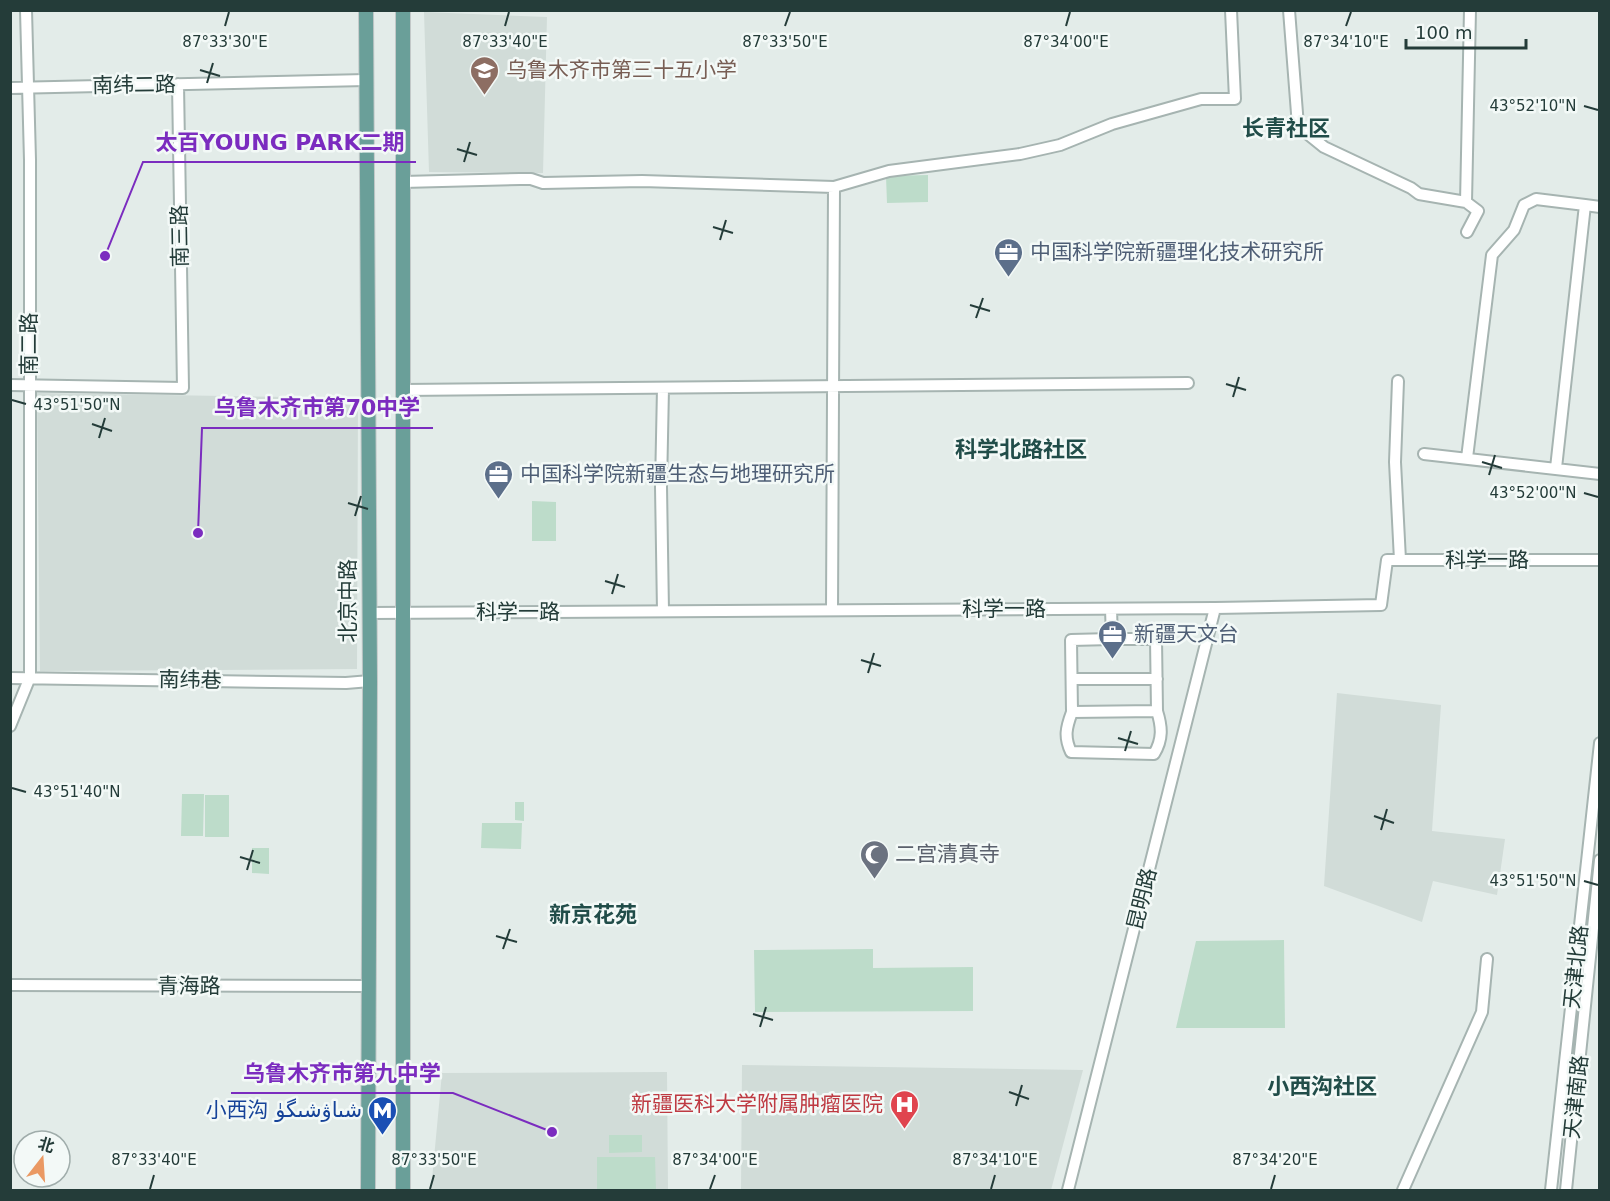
<svg xmlns="http://www.w3.org/2000/svg" width="1610" height="1201" font-family="'DejaVu Sans','Noto Naskh Arabic','Noto Sans SC',sans-serif">
  <style>
    .built { fill: #d1dcd8 }
    .green { fill: #bddcca }
    .lines { fill: none; stroke-linecap: round; stroke-linejoin: round }
    .minor-casing { stroke: #a6b4b1; stroke-width: 14 }
    .major-casing { stroke: #c2c8c8; stroke-width: 16 }
    .minor { stroke: #fff; stroke-width: 10 }
    .major { stroke: #6a9f99; stroke-width: 14 }
    .ticks { fill: none; stroke: #243c39; stroke-width: 2 }
    .labels { text-anchor: middle; dominant-baseline: central; stroke-width: 5; stroke-linejoin: round; paint-order: stroke }
    .education-label { font-size: 21px; fill: #785e54; stroke: #f3f9f7; text-anchor: start }
    .street-label { font-size: 21px; fill: #243c39; stroke: #f3f9f7 }
    .service-label { font-size: 21px; fill: #4e5e75; stroke: #f3f9f7; text-anchor: start }
    .worship-label { font-size: 21px; fill: #5b616d; stroke: #f3f9f7; text-anchor: start }
    .health-label { font-size: 21px; fill: #be3a42; stroke: #f3f9f7; text-anchor: end }
    .transit-label { font-size: 21px; fill: #164399; stroke: #f3f9f7; text-anchor: end }
    .neighbourhood-label { font-size: 22px; font-weight: bold; fill: #214d49; stroke: #f3f9f7 }
    .ticks-label { font-size: 15px; text-anchor: middle; fill: #243c39; stroke: #f3f9f7; stroke-width: 5; stroke-linejoin: round; paint-order: stroke }
    .leader { fill: none; stroke: #7b2cbf; stroke-width: 2 }
    .callout-dot { fill: #7b2cbf; stroke: #f3f9f7; stroke-width: 2 }
    .callout-label { font-size: 22px; text-anchor: middle; font-weight: bold; fill: #7b2cbf; stroke: #f3f9f7; stroke-width: 5; stroke-linejoin: round; paint-order: stroke }
  </style>
  <rect width="100%" height="100%" fill="#e3ece9"/>
  <path class="built" d="M 424,12 L 547,17 L 543,173 L 429,172 Z
    M 37,393 L 358,398 L 357,669 L 40,671 Z
    M 1337,693 L 1441,705 L 1432,831 L 1505,839 L 1497,895 L 1433,881 L 1422,922 L 1324,886 Z
    M 742,1065 L 1082,1070 L 1083,1070 L 1051,1190 L 741,1190 Z
    M 667,1072 L 668,1190 L 431,1190 L 442,1073 Z"/>
  <path class="green" d="M 928,175 L 928,202 L 887,203 L 886,176 Z
    M 532,501 L 556,502 L 556,541 L 532,541 Z
    M 182,794 L 204,794 L 203,836 L 181,836 Z
    M 205,795 L 229,795 L 229,837 L 205,837 Z
    M 515,802 L 524,802 L 524,821 L 515,820 Z
    M 482,823 L 522,823 L 521,849 L 481,848 Z
    M 252,848 L 269,848 L 269,874 L 252,873 Z
    M 1284,940 L 1285,1028 L 1176,1028 L 1196,941 Z
    M 873,949 L 873,968 L 973,967 L 973,1011 L 755,1012 L 754,950 Z
    M 609,1135 L 642,1135 L 642,1152 L 609,1153 Z
    M 597,1157 L 655,1157 L 656,1190 L 597,1190 Z"/>
  <g class="lines">
    <defs>
      <path id="minor" d="M 1289,10 L 1298,126 L 1324,147 L 1411,188 L 1419,194 L 1466,202 L 1478,211 L 1467,232
        M 10,88 L 366,80
        M 403,182 L 520,179 L 531,179 L 543,183 L 642,181 L 834,187 L 889,171 L 1020,154 L 1060,145 L 1112,124 L 1201,99 L 1235,99 L 1231,10
        M 1466,202 L 1470,10
        M 1398,381 L 1395,462 L 1400,560
        M 10,385 L 183,388 L 178,84
        M 663,388 L 661,487 L 663,611
        M 403,390 L 1188,383
        M 1424,454 L 1600,474
        M 1467,458 L 1492,255 L 1514,230 L 1524,205 L 1536,199 L 1585,205
        M 1556,468 L 1585,205 L 1600,207
        M 1111,609 L 1112,639 L 1156,639 L 1157,711 L 1072,712 L 1071,640 L 1112,639
        M 832,610 L 834,187
        M 369,613 L 1215,608 L 1381,605 L 1387,560 L 1600,560
        M 10,678 L 346,683 L 370,681
        M 1072,679 L 1157,679
        M 1072,712 C 1066,728 1064,737 1071,752 L 1154,754 C 1163,739 1162,727 1157,711
        M 10,726 L 30,677 L 30,160 L 26,10
        M 10,985 L 368,986
        M 1068,1190 L 1215,608
        M 1403,1190 L 1482,1012 L 1487,959
        M 1551,1190 L 1600,743
        M 1566,1190 L 1600,860"/>
      <path id="major" d="M 366,10 L 370,681 L 368,1190
        M 403,10 L 403,1190"/>
    </defs>
    <use href="#minor" class="minor-casing"/>
    <use href="#major" class="major-casing"/>
    <use href="#minor" class="minor"/>
    <use href="#major" class="major"/>
  </g>
  <path class="ticks" d="M 225,26 L 229,12M 505,26 L 509,12M 785,26 L 790,12M 1066,26 L 1070,12M 1346,26 L 1351,12M 200,70 L 220,76M 207,83 L 213,63M 1584,106 L 1598,110M 457,149 L 477,155M 464,162 L 470,142M 713,227 L 733,233M 720,240 L 726,220M 970,305 L 990,311M 976,318 L 983,298M 1226,384 L 1246,390M 1233,397 L 1239,377M 12,400 L 26,404M 92,424 L 112,431M 99,438 L 105,418M 1482,462 L 1502,468M 1489,475 L 1495,455M 1584,493 L 1598,497M 348,503 L 368,509M 355,516 L 361,496M 605,581 L 625,587M 612,594 L 618,574M 861,660 L 881,666M 868,673 L 874,653M 1118,738 L 1138,744M 1125,751 L 1131,731M 12,788 L 26,792M 1374,816 L 1394,823M 1381,830 L 1387,809M 240,857 L 260,863M 247,870 L 253,850M 1584,881 L 1598,885M 496,936 L 517,942M 503,949 L 510,929M 753,1014 L 773,1020M 760,1027 L 766,1007M 1009,1092 L 1029,1099M 1016,1106 L 1022,1085M 150,1189 L 154,1175M 430,1189 L 434,1175M 710,1189 L 715,1175M 991,1189 L 995,1175M 1271,1189 L 1275,1175"/>
  <defs>
    <symbol id="school-pin" viewBox="-11 -11 22 30"><path d="M0 17L-7.5 6A9.5 9.5 0 1 1 7.5 6Z" fill="#8d6e63" stroke="#f3f9f7"/><path d="M0-5L7-2L0 1L-7-2ZM-4 1L0 2.5L4 1V4Q0 6-4 4Z" fill="#fff"/></symbol>
    <symbol id="office-pin" viewBox="-11 -11 22 30"><path d="M0 17L-7.5 6A9.5 9.5 0 1 1 7.5 6Z" fill="#5c6f8a" stroke="#f3f9f7"/><path d="M-6-3h4V-5.5h4V-3h4V5H-6ZM-1-4.5V-3h2v-1.5ZM-6 0V1H6V0Z" fill="#fff"/></symbol>
    <symbol id="mosque-pin" viewBox="-11 -11 22 30"><path d="M0 17L-7.5 6A9.5 9.5 0 1 1 7.5 6Z" fill="#6b7280" stroke="#f3f9f7"/><path d="M3.5-4.9A6 6 0 1 0 3.5 4.9A5 5 0 1 1 3.5-4.9Z" fill="#fff"/></symbol>
    <symbol id="hospital-pin" viewBox="-11 -11 22 30"><path d="M0 17L-7.5 6A9.5 9.5 0 1 1 7.5 6Z" fill="#e0444e" stroke="#f3f9f7"/><path d="M-5-5h3v3.5h4V-5h3V5h-3V1.5h-4V5h-3Z" fill="#fff"/></symbol>
    <symbol id="metro-pin" viewBox="-11 -11 22 30"><path d="M0 17L-7.5 6A9.5 9.5 0 1 1 7.5 6Z" fill="#1a4fb4" stroke="#f3f9f7"/><path d="M-5.5 5V-5H-3L0 0L3-5H5.5V5H3V-.5L0 4L-3-.5V5Z" fill="#fff"/></symbol>
  </defs>
  <g fill-rule="evenodd">
    <use href="#school-pin" x="468" y="54" width="33" height="45"/>
    <use href="#office-pin" x="992" y="236" width="33" height="45"/>
    <use href="#office-pin" x="482" y="458" width="33" height="45"/>
    <use href="#office-pin" x="1096" y="618" width="33" height="45"/>
    <use href="#mosque-pin" x="858" y="838" width="33" height="45"/>
    <use href="#hospital-pin" x="888" y="1088" width="33" height="45"/>
    <use href="#metro-pin" x="366" y="1094" width="33" height="45"/>
  </g>
  <g class="labels">
    <g class="education-label">
      <text x="506" y="70">乌鲁木齐市第三十五小学</text>
    </g>
    <g class="street-label">
      <text transform="translate(134 85) rotate(-1)">南纬二路</text>
      <text transform="translate(180 236) rotate(-91)">南三路</text>
      <text transform="translate(29 344) rotate(-90)">南二路</text>
      <text x="1487" y="560">科学一路</text>
      <text transform="translate(348 601) rotate(-90)">北京中路</text>
      <text x="1004" y="609">科学一路</text>
      <text x="518" y="612">科学一路</text>
      <text transform="translate(190 680) rotate(1)">南纬巷</text>
      <text transform="translate(1142 899) rotate(-76)">昆明路</text>
      <text transform="translate(1576 967) rotate(-84)">天津北路</text>
      <text x="189" y="986">青海路</text>
      <text transform="translate(1576 1097) rotate(-84)">天津南路</text>
    </g>
    <g class="service-label">
      <text x="1030" y="252">中国科学院新疆理化技术研究所</text>
      <text x="520" y="474">中国科学院新疆生态与地理研究所</text>
      <text x="1134" y="634">新疆天文台</text>
    </g>
    <g class="worship-label">
      <text x="895" y="854">二宫清真寺</text>
    </g>
    <g class="health-label">
      <text x="883" y="1104">新疆医科大学附属肿瘤医院</text>
    </g>
    <g class="transit-label">
      <text x="362" y="1110">小西沟 شىاۋشىگۈ</text>
    </g>
    <g class="neighbourhood-label">
      <text x="1286" y="128">长青社区</text>
      <text x="1021" y="449">科学北路社区</text>
      <text x="593" y="914">新京花苑</text>
      <text x="1322" y="1086">小西沟社区</text>
    </g>
  </g>
  <g class="ticks-label">
    <text x="225" y="47">87°33'30"E</text>
    <text x="505" y="47">87°33'40"E</text>
    <text x="785" y="47">87°33'50"E</text>
    <text x="1066" y="47">87°34'00"E</text>
    <text x="1346" y="47">87°34'10"E</text>
    <text x="1533" y="111">43°52'10"N</text>
    <text x="77" y="410">43°51'50"N</text>
    <text x="1533" y="498">43°52'00"N</text>
    <text x="77" y="797">43°51'40"N</text>
    <text x="1533" y="886">43°51'50"N</text>
    <text x="154" y="1165">87°33'40"E</text>
    <text x="434" y="1165">87°33'50"E</text>
    <text x="715" y="1165">87°34'00"E</text>
    <text x="995" y="1165">87°34'10"E</text>
    <text x="1275" y="1165">87°34'20"E</text>
  </g>
  <path class="leader" d="M105 256L143 162H416M198 533L202 428H433M552 1132L453 1093H231"/>
  <g class="callout-dot">
    <circle cx="105" cy="256" r="6"/>
    <circle cx="198" cy="533" r="6"/>
    <circle cx="552" cy="1132" r="6"/>
  </g>
  <g class="callout-label">
    <text x="280" y="150">太百YOUNG PARK二期</text>
    <text x="317" y="415">乌鲁木齐市第70中学</text>
    <text x="342" y="1081">乌鲁木齐市第九中学</text>
  </g>
  <rect width="1610" height="1201" fill="none" stroke="#243c39" stroke-width="24"/>
  <g transform="translate(42 1159) rotate(17)"><circle r="28" fill="#f3f9f7" stroke="#a0adab" stroke-width="1.5"/>
  <path d="M0-4.5L10 22L0 15L-10 22Z" fill="#ea9963"/>
  <text y="-9" font-size="16" font-weight="bold" text-anchor="middle" fill="#243c39">北</text>
  </g>
  <path d="M1406 39v9h120v-9" fill="none" stroke="#243c39" stroke-width="3"/>
  <text x="1415" y="39" font-size="18" fill="#243c39" stroke="#f3f9f7" stroke-width="4.5" paint-order="stroke">100 m</text>
</svg>
